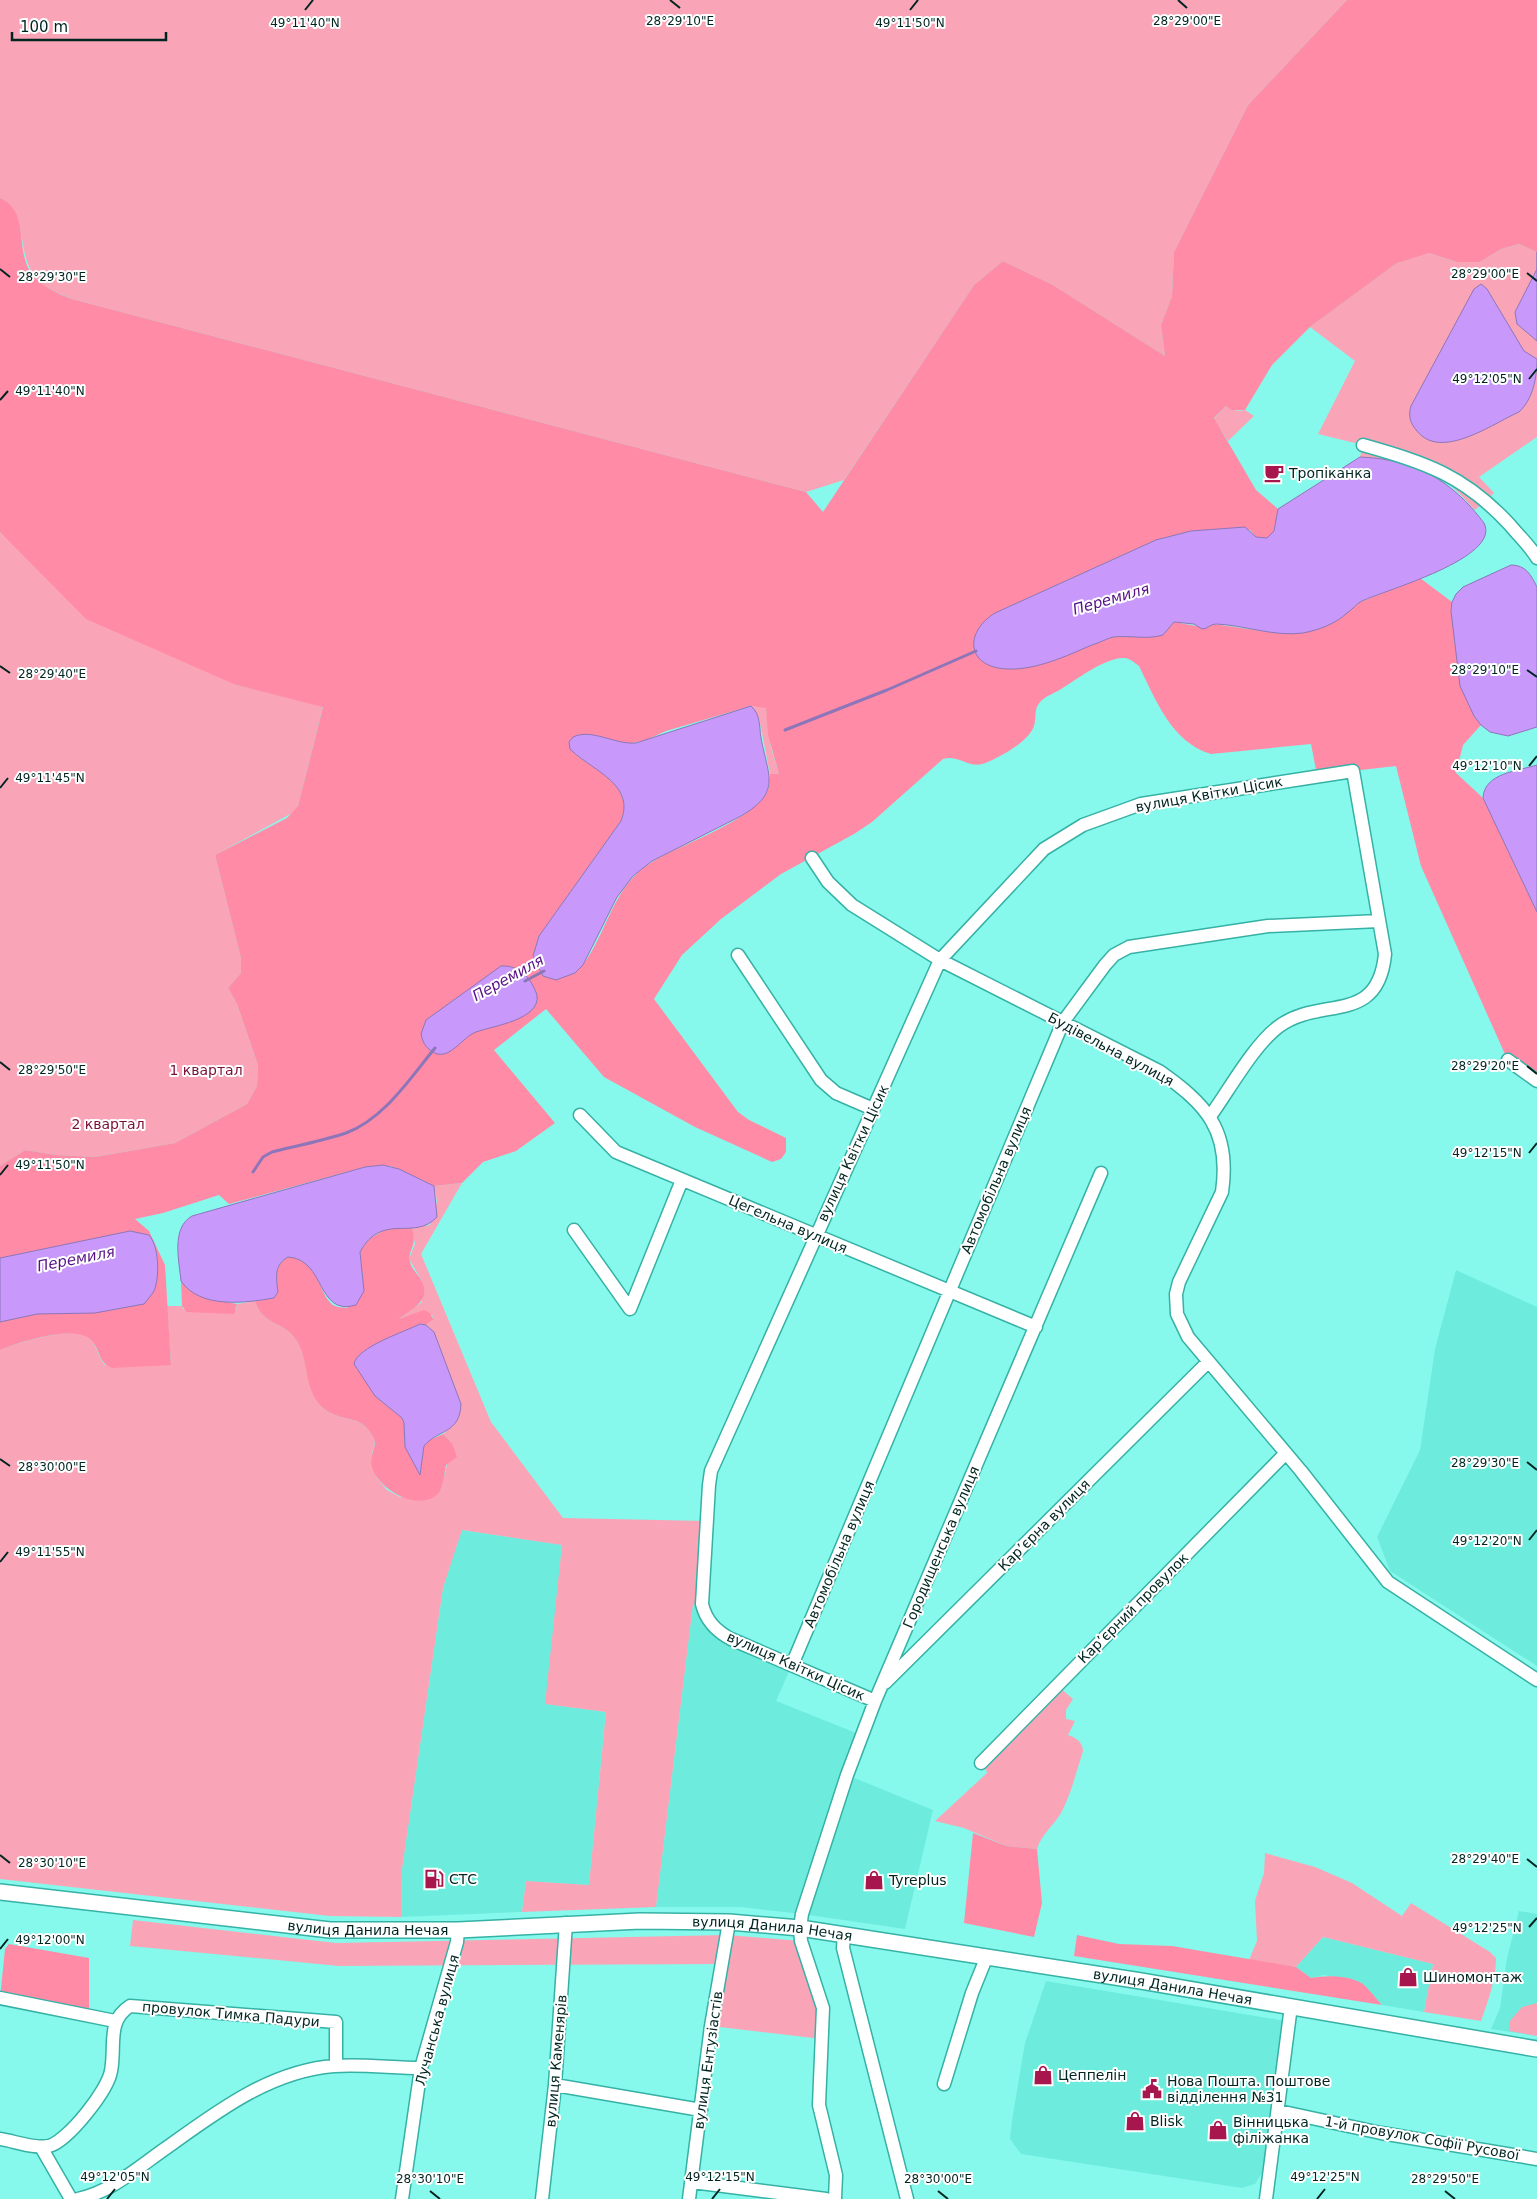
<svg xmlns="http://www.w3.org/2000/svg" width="1537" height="2199" font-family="'DejaVu Sans',sans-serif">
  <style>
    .built { fill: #6decde }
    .green { fill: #faa5b7 }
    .forest { fill: #ff8ba6; fill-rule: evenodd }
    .water { fill: #c899fa; stroke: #8c76b9 }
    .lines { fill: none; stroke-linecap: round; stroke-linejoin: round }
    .stream { stroke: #8c76b9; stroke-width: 3 }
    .minor-casing { stroke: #36b1a5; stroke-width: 15 }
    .major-casing { stroke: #36b1a5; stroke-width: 18 }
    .minor { stroke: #fff; stroke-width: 12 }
    .major { stroke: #fff; stroke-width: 15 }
    .ticks { fill: none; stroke: #002521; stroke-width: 2 }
    .labels { text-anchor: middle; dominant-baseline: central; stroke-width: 4; stroke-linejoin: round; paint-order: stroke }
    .poi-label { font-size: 14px; fill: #002521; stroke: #fff; text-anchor: start }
    .street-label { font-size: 14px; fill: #002521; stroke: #fff }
    .park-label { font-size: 14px; fill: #791137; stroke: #fff }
    .water-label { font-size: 15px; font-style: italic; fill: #561285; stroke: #fff }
    .ticks-label { font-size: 12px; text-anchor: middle; fill: #002521; stroke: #fff; stroke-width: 4; stroke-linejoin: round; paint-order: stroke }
  </style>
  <rect width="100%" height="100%" fill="#86f9ec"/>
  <path class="built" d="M 1456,1270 L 1537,1307 L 1537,1666 L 1390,1571 L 1377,1537 L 1420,1450 L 1435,1349 Z
    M 461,1530 L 562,1545 L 546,1704 L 606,1712 L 589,1885 L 526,1881 L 522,1912 L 401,1917 L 402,1869 L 443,1588 Z
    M 693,1603 L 702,1604 L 707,1619 L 792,1665 L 776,1701 L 861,1735 L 847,1775 L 933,1810 L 905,1929 L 802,1914 L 741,1907 L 656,1907 Z
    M 1519,1911 L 1537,1914 L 1537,2036 L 1491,2029 L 1500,2008 L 1507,1958 Z
    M 1323,1937 L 1433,1964 L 1424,2012 L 1382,2005 L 1363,1985 L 1354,1980 L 1324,1975 L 1311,1978 L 1296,1967 Z
    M 1046,1981 L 1286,2021 L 1267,2165 L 1255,2184 L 1242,2188 L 1021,2154 L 1010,2139 L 1012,2120 L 1025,2043 Z"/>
  <path class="green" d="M 0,0 L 1347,0 L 1248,105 L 1174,252 L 1172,296 L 1161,325 L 1165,356 L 1053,285 L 1003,261 L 974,285 L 844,480 L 806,492 L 72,299 C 62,294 49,291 41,283 C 13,259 32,216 0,198 Z
    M 1519,244 L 1537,252 L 1537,437 L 1479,477 L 1494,493 L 1475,510 C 1467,502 1459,492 1450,485 C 1432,473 1381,458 1360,457 L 1363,445 L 1318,434 L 1355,361 L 1310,327 L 1397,263 L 1413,256 L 1429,253 L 1457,262 L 1480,262 L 1501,249 Z
    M 1226,406 L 1238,411 L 1245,410 L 1254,416 L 1228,441 L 1214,419 Z
    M 0,532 L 24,554 L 236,685 L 323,706 L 298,806 L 294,812 L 215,855 L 241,958 L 241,973 L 228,988 L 237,1004 L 258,1065 L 257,1086 L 247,1104 L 175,1143 L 95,1157 L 56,1155 L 25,1150 L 0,1166 Z
    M 751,706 L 766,707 L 771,748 L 779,774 L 770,774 L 759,718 Z
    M 462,1183 L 421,1254 L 491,1422 L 563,1518 L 706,1521 L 702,1604 L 693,1604 L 656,1907 L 522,1912 L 526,1881 L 589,1885 L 606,1712 L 545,1704 L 562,1545 L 462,1530 L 443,1588 L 402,1869 L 401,1917 L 330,1916 L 0,1879 L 0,1350 C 16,1343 72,1326 87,1336 C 97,1343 97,1356 105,1365 L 171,1364 L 167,1306 L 182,1306 L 183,1309 L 236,1310 L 237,1304 L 255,1301 C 263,1327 284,1320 297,1341 C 310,1362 304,1390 323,1408 C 342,1425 362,1411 375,1441 L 371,1459 L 377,1478 L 387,1490 L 400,1497 L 441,1490 L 452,1443 L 443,1434 L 451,1427 L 430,1328 L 426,1325 L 433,1317 L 432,1315 L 397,1321 L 422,1302 L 422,1281 L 409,1259 L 415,1244 L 412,1228 L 430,1225 L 437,1201 L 434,1186 Z
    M 1060,1688 L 1073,1699 L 1066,1710 L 1066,1719 L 1075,1721 L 1068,1735 C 1077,1738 1082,1742 1083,1751 C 1077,1770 1072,1790 1064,1807 C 1057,1824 1042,1832 1037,1849 L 1006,1846 L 964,1828 L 935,1821 L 987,1773 L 985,1766 Z
    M 1265,1853 L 1315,1867 L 1352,1883 L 1402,1916 L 1411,1903 L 1490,1952 L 1496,1958 C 1496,1980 1488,2001 1481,2021 L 1424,2012 L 1433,1964 L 1323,1937 L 1296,1967 L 1249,1960 L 1257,1941 L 1255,1901 L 1264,1873 Z
    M 133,1920 L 336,1943 L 727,1935 L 801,1941 L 820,1999 L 822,2039 L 711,2026 L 721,1964 L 339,1966 L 130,1946 Z
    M 1537,2003 L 1537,2036 L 1509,2031 L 1509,2022 L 1522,2007 Z"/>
  <path class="forest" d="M 1347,0 L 1537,0 L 1537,252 L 1519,244 L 1501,249 L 1480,262 L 1457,262 L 1429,253 L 1397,263 L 1310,327 L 1272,365 L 1245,410 L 1232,410 L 1226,406 L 1214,418 L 1256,490 L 1278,509 L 1274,531 L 1267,538 L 1256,537 L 1250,530 L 1191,531 L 1156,540 L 995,613 L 1045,663 L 1113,637 L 1163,635 L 1174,622 L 1207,628 L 1214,624 L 1275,633 L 1314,630 L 1352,609 L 1360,602 L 1420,578 L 1452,602 L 1451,611 L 1474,716 L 1481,725 L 1463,745 L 1456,773 L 1483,798 L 1537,912 L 1537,1081 L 1508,1060 L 1504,1052 L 1421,866 L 1396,766 L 1317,775 L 1311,744 L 1211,754 C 1171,742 1156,700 1139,666 C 1135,663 1131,659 1125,658 C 1107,656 1076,680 1061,689 C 1055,693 1046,696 1041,701 C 1033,709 1037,716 1034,726 C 1029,741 1003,755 990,761 C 969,772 961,754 943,759 L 872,822 L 854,834 L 781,874 L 721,919 L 682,955 L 654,999 L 738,1112 L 749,1120 L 786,1138 L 786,1152 L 781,1159 L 772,1162 L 695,1127 L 604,1077 L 546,1009 L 494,1050 L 555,1123 L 516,1151 L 483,1162 L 462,1183 L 434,1186 L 391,1166 L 365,1167 L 229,1204 L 219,1195 L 163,1213 L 135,1219 L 149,1231 L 165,1265 L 171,1365 L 112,1368 C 98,1362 101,1352 92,1341 C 78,1323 19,1342 0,1350 L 0,1166 L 25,1150 L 56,1155 L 95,1157 L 175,1143 L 247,1104 L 257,1086 L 258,1065 L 237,1004 L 228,988 L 241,973 L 241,958 L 215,855 L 287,818 L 298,806 L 323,707 L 236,685 L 86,619 L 0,532 L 0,198 C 31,212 14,251 32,274 C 42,287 57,293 72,299 L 806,492 L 823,512 L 974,285 L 1003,261 L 1053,285 L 1165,356 L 1161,325 L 1172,296 L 1174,252 L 1248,105 ZM 751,706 L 766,708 L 768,735 L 779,774 L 770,774 C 769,779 770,785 768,790 C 755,820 681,844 652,862 C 613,885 608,931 583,965 L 537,968 L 533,956 L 539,936 L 621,821 C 635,788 598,771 575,754 L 620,742 L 628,744 L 646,740 L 666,731 Z
    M 390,1227 L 412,1228 C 418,1247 407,1250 410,1262 C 411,1267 416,1273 420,1278 C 433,1299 414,1308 399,1319 L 424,1310 L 430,1313 L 433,1319 L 426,1325 L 420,1324 L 375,1396 L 402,1418 L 404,1423 L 405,1447 L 420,1475 L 424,1446 L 428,1441 L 443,1434 L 452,1443 L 457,1457 L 446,1465 C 444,1473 444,1484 440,1491 C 422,1515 378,1490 372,1467 C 369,1458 375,1450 375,1441 C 362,1411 343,1425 323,1408 C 303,1390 310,1363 297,1341 C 284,1320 263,1327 255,1301 L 274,1298 L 278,1292 C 276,1277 274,1265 288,1257 C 321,1259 318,1298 335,1306 C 339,1308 344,1307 347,1308 L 364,1291 L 360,1251 L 370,1238 Z
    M 181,1281 C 193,1299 217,1300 237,1304 L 234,1314 L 187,1312 L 182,1306 Z
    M 973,1833 L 1006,1846 L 1037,1849 L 1042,1903 L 1034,1937 L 964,1923 Z
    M 1077,1935 L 1119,1944 L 1172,1946 L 1296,1967 L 1311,1978 C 1326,1975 1349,1975 1363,1984 C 1370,1990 1376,1999 1382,2005 L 1074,1956 Z
    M 9,1944 L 89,1958 L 89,2016 L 0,1998 L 5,1949 Z"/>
  <path class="water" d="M 1537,252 L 1537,341 L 1517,324 L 1515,312 L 1537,269 Z
    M 1481,284 L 1487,289 L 1524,351 L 1537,359 C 1537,378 1533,399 1519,412 C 1492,424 1441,461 1417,431 C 1410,423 1408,416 1411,406 L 1474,289 Z
    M 1360,457 C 1414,459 1452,480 1484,523 C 1502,558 1385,590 1362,601 C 1356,604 1353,609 1347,613 C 1335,624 1319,630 1303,633 C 1273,637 1245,625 1216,624 C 1210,624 1208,629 1202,629 L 1194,624 L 1174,622 L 1163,635 C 1147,640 1130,635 1113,637 C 1106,639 1099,643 1092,645 C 1066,656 1037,670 1008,669 C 967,668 963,633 995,613 L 1156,540 L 1191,531 L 1245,527 L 1256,537 L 1267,538 L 1274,531 L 1278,509 Z
    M 1511,565 C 1526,565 1531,575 1537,587 L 1537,727 L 1508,736 L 1490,732 L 1481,725 L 1474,716 L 1460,686 L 1451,611 L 1452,602 L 1456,594 L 1463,587 Z
    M 751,706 C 761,715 759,726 761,738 C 768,776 782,792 741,816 L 652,861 L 633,876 L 617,897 L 583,965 L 575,973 L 556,980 L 543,976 L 533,956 L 539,936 L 621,821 C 636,784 591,770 570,749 L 569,742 L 573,737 C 592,728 615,745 636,743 Z
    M 1537,765 L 1537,912 L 1483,798 C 1484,773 1518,771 1537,765 Z
    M 501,966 C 520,965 531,978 537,995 C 541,1020 492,1026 476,1032 C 462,1037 449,1062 433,1052 C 425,1047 423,1043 421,1034 L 426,1020 Z
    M 383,1165 L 399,1169 L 434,1186 L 437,1217 C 414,1242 382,1211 360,1252 L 364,1291 L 356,1305 C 316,1317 326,1259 288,1257 C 274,1265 276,1277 278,1292 L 274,1298 C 245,1303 200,1309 181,1281 C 179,1260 171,1228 192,1216 L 365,1167 Z
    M 130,1231 L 149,1235 C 159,1246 160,1277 154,1291 C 151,1296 147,1300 144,1304 L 95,1313 L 37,1314 L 0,1322 L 0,1258 Z
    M 420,1324 L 426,1325 L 434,1332 L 461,1404 C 460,1434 438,1429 424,1446 L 420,1475 L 405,1447 L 404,1423 L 402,1418 L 375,1396 L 354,1364 C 357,1347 404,1332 420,1324 Z"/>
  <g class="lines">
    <path class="stream" d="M 785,730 L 887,690 L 976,651
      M 525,981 L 544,971
      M 253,1172 L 263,1157 L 272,1152 C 296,1146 322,1141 346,1133 C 384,1119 411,1077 435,1048"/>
    <defs>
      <path id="minor" d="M 1363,445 C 1426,463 1464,475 1510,525 C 1519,536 1530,546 1537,558
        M 812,858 L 828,882 L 852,905 L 940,960 L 1159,1071 C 1206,1104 1231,1130 1222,1192 L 1179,1282 L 1176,1294 L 1177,1314 L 1188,1337 L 1301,1471 L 1388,1582 L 1537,1680
        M 738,955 L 821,1080 L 836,1093 L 873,1109
        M 1508,1060 L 1537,1081
        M 580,1115 L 616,1152 L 1036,1327
        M 574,1230 L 630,1309 L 682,1180
        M 792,1665 L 1063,1022 L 1105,965 L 1114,955 L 1129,947 L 1268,926 L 1379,921
        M 885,1683 L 1207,1363
        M 875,1701 L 731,1639 C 716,1631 706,1621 702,1604 L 709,1485 L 711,1471 L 940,960 L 1044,849 L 1083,825 L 1141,804 L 1353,771 L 1385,954 C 1378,1027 1320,995 1278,1027 C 1254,1045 1229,1090 1211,1115
        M 981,1763 L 1286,1453
        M 844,1935 L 843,1948 L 907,2199
        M 0,1998 L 115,2021
        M 944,2084 L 972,1993 L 987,1956
        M 555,2085 L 701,2110
        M 1279,2111 L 1381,2133 L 1537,2159
        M 0,2139 C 14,2141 34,2149 49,2146 C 68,2141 108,2090 111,2071 C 116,2047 106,2021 130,2006 L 336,2022 L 336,2066
        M 41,2147 L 71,2199
        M 692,2182 L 826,2199
        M 78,2199 C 112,2192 141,2165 169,2146 C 219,2110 271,2071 334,2066 C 363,2064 393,2068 421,2068
        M 402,2199 L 421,2068 L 457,1942 L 458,1930
        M 542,2199 L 555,2085 L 566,1923
        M 689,2199 L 711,2026 L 729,1922
        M 835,2199 L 836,2175 L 819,2105 L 823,2008 L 801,1941 L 800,1928 L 802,1914 L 847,1775 L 875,1701 L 1101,1173
        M 1266,2199 L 1291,2006"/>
      <g id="major">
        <path id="s1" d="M 0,1892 L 330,1930 L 458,1930 L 640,1921 L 729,1922 L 800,1928 L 1141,1981 L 1537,2049"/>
      </g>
    </defs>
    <use href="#minor" class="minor-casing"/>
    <use href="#major" class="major-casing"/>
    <use href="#minor" class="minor"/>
    <use href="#major" class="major"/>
  </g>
  <path class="ticks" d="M 670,0 L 680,8M 1178,0 L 1187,8M 305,10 L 313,0M 910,10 L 918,0M 0,269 L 10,277M 1527,273 L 1537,281M 1529,379 L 1537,369M 0,400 L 8,391M 0,666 L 10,673M 1527,670 L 1537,677M 1529,766 L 1537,756M 0,788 L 8,778M 0,1062 L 10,1070M 1527,1066 L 1537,1074M 1529,1153 L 1537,1143M 0,1175 L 8,1165M 0,1459 L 10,1466M 1527,1462 L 1537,1470M 1529,1540 L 1537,1530M 0,1562 L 8,1552M 0,1855 L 10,1863M 1527,1859 L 1537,1867M 1529,1927 L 1537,1918M 0,1949 L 8,1939M 430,2191 L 440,2199M 938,2191 L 948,2199M 1445,2191 L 1455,2199M 107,2199 L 115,2189M 712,2199 L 720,2189M 1317,2199 L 1325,2189"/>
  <defs>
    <symbol id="cafe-bare" viewBox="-9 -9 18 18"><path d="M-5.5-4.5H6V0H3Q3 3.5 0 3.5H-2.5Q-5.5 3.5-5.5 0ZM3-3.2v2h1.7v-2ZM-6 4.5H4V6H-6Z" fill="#a8164e" stroke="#fff" stroke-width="2.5" paint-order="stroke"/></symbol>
    <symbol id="fuel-bare" viewBox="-9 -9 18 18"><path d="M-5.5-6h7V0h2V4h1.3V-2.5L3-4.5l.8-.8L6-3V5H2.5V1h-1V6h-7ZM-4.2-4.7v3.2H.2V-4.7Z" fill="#a8164e" stroke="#fff" stroke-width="2.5" paint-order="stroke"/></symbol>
    <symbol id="shop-bare" viewBox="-9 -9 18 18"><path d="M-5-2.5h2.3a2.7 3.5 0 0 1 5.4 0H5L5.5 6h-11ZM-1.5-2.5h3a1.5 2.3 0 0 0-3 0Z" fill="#a8164e" stroke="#fff" stroke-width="2.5" paint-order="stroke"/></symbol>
    <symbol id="civic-bare" viewBox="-9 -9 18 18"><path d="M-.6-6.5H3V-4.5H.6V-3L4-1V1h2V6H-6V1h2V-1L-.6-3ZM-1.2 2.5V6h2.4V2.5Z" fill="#a8164e" stroke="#fff" stroke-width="2.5" paint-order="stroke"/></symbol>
  </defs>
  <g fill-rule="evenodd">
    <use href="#cafe-bare" x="1260" y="459" width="28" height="28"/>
    <use href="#fuel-bare" x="420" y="1865" width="28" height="28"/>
    <use href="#shop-bare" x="860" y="1866" width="28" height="28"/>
    <use href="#shop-bare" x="1394" y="1963" width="28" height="28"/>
    <use href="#shop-bare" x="1029" y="2061" width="28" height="28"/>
    <use href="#civic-bare" x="1138" y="2075" width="28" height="28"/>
    <use href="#shop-bare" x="1121" y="2107" width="28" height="28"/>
    <use href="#shop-bare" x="1204" y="2116" width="28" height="28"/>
  </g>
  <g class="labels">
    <g class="poi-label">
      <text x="1289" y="473">Тропіканка</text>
      <text x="449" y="1879">СТС</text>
      <text x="889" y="1880">Tyreplus</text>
      <text x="1423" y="1977">Шиномонтаж</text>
      <text x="1058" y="2075">Цеппелін</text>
      <text x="1167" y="2081">Нова Пошта. Поштове<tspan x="1167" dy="16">відділення №31</tspan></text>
      <text x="1150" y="2121">Blisk</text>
      <text x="1233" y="2122">Вінницька<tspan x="1233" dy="16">філіжанка</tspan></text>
    </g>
    <g class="street-label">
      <text transform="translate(1209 794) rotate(-10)">вулиця Квітки Цісик</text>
      <text transform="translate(1111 1049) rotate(28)">Будівельна вулиця</text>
      <text transform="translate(853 1153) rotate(-65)">вулиця Квітки Цісик</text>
      <text transform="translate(996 1180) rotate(-67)">Автомобільна вулиця</text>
      <text transform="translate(788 1224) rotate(23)">Цегельна вулиця</text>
      <text transform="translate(1044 1525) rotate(-45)">Карʼєрна вулиця</text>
      <text transform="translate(941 1547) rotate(-67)">Городищенська вулиця</text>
      <text transform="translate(839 1554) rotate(-67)">Автомобільна вулиця</text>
      <text transform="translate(1133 1608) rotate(-45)">Карʼєрний провулок</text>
      <text transform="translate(796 1666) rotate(24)">вулиця Квітки Цісик</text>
      <text stroke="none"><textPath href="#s1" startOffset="370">вулиця Данила Нечая</textPath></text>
      <text stroke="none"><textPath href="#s1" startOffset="775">вулиця Данила Нечая</textPath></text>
      <text stroke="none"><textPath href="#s1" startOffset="1180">вулиця Данила Нечая</textPath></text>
      <text transform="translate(231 2014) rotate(5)">провулок Тимка Падури</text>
      <text transform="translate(437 2020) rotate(-75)">Лучанська вулиця</text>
      <text transform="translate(708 2060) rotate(-82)">вулиця Ентузіастів</text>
      <text transform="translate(556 2061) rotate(-85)">вулиця Каменярів</text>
      <text transform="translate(1422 2138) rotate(10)">1-й провулок Софії Русової</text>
    </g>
    <g class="park-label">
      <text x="206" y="1070">1 квартал</text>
      <text x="108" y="1124">2 квартал</text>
    </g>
    <g class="water-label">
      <text transform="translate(1111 599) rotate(-16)">Перемиля</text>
      <text transform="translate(508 978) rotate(-29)">Перемиля</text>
      <text transform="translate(76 1259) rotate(-11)">Перемиля</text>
    </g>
  </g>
  <g class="ticks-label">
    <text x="680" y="25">28°29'10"E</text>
    <text x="1187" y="25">28°29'00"E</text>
    <text x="305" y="27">49°11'40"N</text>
    <text x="910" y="27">49°11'50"N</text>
    <text x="1485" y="278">28°29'00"E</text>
    <text x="52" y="281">28°29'30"E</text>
    <text x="1487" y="383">49°12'05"N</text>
    <text x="50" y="395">49°11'40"N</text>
    <text x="1485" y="674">28°29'10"E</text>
    <text x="52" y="678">28°29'40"E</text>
    <text x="1487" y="770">49°12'10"N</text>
    <text x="50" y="782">49°11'45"N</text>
    <text x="1485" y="1070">28°29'20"E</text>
    <text x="52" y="1074">28°29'50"E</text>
    <text x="1487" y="1157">49°12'15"N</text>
    <text x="50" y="1169">49°11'50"N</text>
    <text x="1485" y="1467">28°29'30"E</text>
    <text x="52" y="1471">28°30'00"E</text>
    <text x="1487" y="1545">49°12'20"N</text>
    <text x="50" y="1556">49°11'55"N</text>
    <text x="1485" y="1863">28°29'40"E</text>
    <text x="52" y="1867">28°30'10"E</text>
    <text x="1487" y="1932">49°12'25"N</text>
    <text x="50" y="1944">49°12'00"N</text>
    <text x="115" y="2181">49°12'05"N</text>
    <text x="720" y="2181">49°12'15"N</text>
    <text x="1325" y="2181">49°12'25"N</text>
    <text x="430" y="2183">28°30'10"E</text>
    <text x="938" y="2183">28°30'00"E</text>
    <text x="1445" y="2183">28°29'50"E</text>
  </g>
  <path d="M12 32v8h154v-8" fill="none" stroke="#002521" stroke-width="2.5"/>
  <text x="20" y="32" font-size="15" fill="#002521" stroke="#ffffff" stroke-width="4" paint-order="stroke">100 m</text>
</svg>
